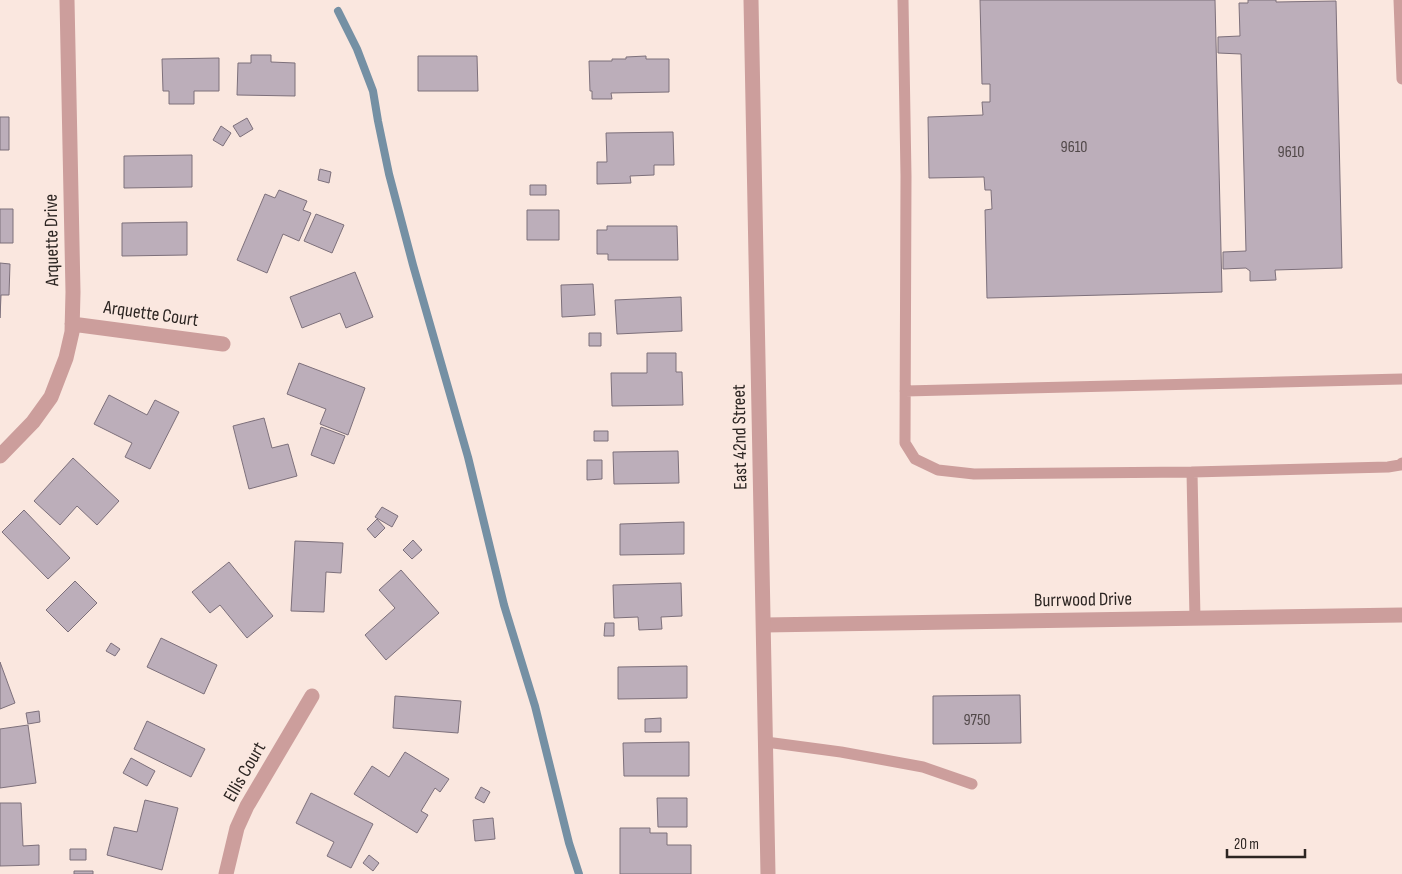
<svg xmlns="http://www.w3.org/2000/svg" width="1402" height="874" font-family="'Sofia Sans Condensed',sans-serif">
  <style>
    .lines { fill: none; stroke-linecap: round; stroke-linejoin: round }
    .stream { stroke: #7590a4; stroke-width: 8 }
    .building { fill: #bcaeba; stroke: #7d707b }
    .service { stroke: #cc9e9c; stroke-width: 11 }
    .minor { stroke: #cc9e9c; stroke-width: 15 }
    .tertiary { stroke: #cc9e9c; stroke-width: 15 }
    .labels { text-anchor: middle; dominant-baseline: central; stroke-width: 4; stroke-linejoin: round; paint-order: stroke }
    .number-label { font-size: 16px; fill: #504748 }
    .street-label { font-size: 19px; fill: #2c2522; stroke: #fae7df }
  </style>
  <rect width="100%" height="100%" fill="#fae7df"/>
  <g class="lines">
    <path class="stream" d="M 338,11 L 357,49 L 373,91 L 378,121 L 389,174 L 413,265 L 468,457 L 504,605 L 535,706 L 569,843 L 579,874"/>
  </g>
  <path class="building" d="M 980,0 L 1215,0 L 1222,292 L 987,298 L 985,210 L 992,209 L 991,190 L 985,190 L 984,177 L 929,178 L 928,117 L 983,115 L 982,102 L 990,102 L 990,84 L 982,84 Z
    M 1248,0 L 1276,0 L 1276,2 L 1336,1 L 1342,268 L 1275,270 L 1276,280 L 1250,281 L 1250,271 L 1246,268 L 1223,269 L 1223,252 L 1246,251 L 1241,54 L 1218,53 L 1218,37 L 1240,36 L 1239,3 L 1248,3 Z
    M 251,55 L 271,55 L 271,62 L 295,63 L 295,96 L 237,95 L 238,63 L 251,63 Z
    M 418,56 L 477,56 L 478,91 L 418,91 Z
    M 646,56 L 646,59 L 669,59 L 669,92 L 611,93 L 612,99 L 592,99 L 592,91 L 590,91 L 589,61 L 612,61 L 612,59 L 626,59 L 626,57 Z
    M 219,58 L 219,91 L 194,91 L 194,104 L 169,104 L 169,91 L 163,91 L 162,59 Z
    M 0,117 L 9,117 L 9,150 L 0,150 Z
    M 247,118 L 253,129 L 240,137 L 233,126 Z
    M 221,126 L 231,133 L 223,146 L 213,140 Z
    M 673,132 L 674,165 L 654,165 L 654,175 L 630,176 L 631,183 L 597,184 L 597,162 L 607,162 L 606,133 Z
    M 192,155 L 192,187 L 124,188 L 124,156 Z
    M 320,169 L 331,172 L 329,183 L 318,180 Z
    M 530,185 L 546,185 L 546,195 L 530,195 Z
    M 279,190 L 307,201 L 303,210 L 311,213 L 299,241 L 283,234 L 267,273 L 237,260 L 265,194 L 275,198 Z
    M 0,209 L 13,209 L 13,243 L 0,243 Z
    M 527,210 L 559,210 L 559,240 L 527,240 Z
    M 316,214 L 344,225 L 332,253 L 304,241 Z
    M 187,222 L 187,255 L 122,256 L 122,223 Z
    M 607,226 L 677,226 L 678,260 L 608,260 L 608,254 L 597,254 L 597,230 L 607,230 Z
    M 0,263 L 10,264 L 9,295 L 1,295 L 0,318 Z
    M 355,272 L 373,317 L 346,328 L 340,313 L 302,328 L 290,297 Z
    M 593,284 L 595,315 L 562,317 L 561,285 Z
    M 681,297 L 682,331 L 617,334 L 615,300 Z
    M 589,333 L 601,333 L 601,346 L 589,346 Z
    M 647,353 L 676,353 L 676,372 L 682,372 L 683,405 L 612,406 L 611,373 L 647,373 Z
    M 299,363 L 365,388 L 348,435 L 320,424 L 326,409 L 287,394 Z
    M 109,395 L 147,415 L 155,400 L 179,412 L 150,469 L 125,457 L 132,443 L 94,424 Z
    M 264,418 L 272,448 L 288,444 L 297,476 L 249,489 L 233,426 Z
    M 321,427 L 345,436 L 334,464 L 311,455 Z
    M 594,431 L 608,431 L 608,441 L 594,441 Z
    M 678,451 L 679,483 L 614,484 L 613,452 Z
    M 73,458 L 119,501 L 97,525 L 77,506 L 60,525 L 34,501 Z
    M 587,460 L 602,460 L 602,479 L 587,480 Z
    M 382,507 L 398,516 L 392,527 L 375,517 Z
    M 24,510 L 70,558 L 48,579 L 2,532 Z
    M 377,519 L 385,528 L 375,538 L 367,529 Z
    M 684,522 L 684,554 L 620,555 L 620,524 Z
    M 413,540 L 422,550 L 412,559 L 403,550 Z
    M 295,541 L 343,543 L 341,573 L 326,572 L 324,612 L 291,611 Z
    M 229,562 L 273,616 L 247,638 L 220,605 L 210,613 L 192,592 Z
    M 401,570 L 439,613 L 386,660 L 365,635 L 395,608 L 379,590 Z
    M 75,581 L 97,603 L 68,632 L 46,610 Z
    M 681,583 L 682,616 L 661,617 L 662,629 L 639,630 L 638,617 L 614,618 L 613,585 Z
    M 605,623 L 614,623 L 614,636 L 604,636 Z
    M 161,638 L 217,665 L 204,694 L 147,667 Z
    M 111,643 L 120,649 L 115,656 L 106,651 Z
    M 0,662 L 15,703 L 0,709 Z
    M 687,666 L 687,698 L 618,699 L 618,667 Z
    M 1020,695 L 1021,743 L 933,744 L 933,696 Z
    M 395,696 L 461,701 L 458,733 L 393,728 Z
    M 39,711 L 40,722 L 28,724 L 26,713 Z
    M 661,718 L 661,732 L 645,732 L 645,719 Z
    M 147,721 L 205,749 L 191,777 L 134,749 Z
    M 28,725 L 36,783 L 0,788 L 0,729 Z
    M 689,742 L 689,776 L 624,776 L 623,743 Z
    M 405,752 L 449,779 L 440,792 L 435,788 L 421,811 L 428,815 L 417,833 L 354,794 L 372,766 L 389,777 Z
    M 131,758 L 155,771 L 147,786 L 123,773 Z
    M 481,787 L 490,792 L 484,803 L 475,798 Z
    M 311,793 L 373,824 L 351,868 L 327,856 L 334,842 L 296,823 Z
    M 657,798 L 687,798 L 687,827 L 658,827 Z
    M 145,800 L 178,808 L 162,870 L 107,855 L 114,827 L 137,832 Z
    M 0,803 L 21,803 L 23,846 L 39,845 L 39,865 L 0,866 Z
    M 493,818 L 495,839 L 475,841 L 473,820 Z
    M 620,828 L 650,828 L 650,833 L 667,833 L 667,845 L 691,845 L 691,874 L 620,874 Z
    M 70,849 L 86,849 L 86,860 L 70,860 Z
    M 369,855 L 379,863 L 373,871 L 363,863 Z
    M 74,871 L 93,871 L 93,874 L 74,874 Z"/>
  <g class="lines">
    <path class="service" d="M 903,0 L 906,176 L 905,443 L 915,459 L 938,470 L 974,474 L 1192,472 L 1195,618
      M 1399,0 L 1402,79
      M 905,391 L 1402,379
      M 1192,472 L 1388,467 L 1400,465 L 1402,463
      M 766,742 L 841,752 L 923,767 L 972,784"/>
    <path class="minor" d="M 72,324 L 223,344
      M 0,456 L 33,422 L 51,397 L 66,358 L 72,332 L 73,292 L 67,0
      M 764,625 L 1402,615
      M 226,874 L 237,828 L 247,806 L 312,696"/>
    <path class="tertiary" d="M 751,0 L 768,874"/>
  </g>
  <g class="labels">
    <g class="number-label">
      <text x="1074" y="147">9610</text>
      <text x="1291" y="152">9610</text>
      <text x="977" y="720">9750</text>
    </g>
    <g class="street-label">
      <text transform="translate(52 240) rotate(-91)">Arquette Drive</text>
      <text transform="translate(151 314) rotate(8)">Arquette Court</text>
      <text transform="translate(740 437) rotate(-91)">East 42nd Street</text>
      <text transform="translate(1083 600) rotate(-1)">Burrwood Drive</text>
      <text transform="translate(245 772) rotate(-60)">Ellis Court</text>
    </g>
  </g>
  <path d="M1227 849v8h78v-8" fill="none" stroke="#2c2522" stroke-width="2.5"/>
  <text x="1234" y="849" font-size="15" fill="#2c2522" stroke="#fae7df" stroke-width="4" paint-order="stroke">20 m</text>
</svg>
